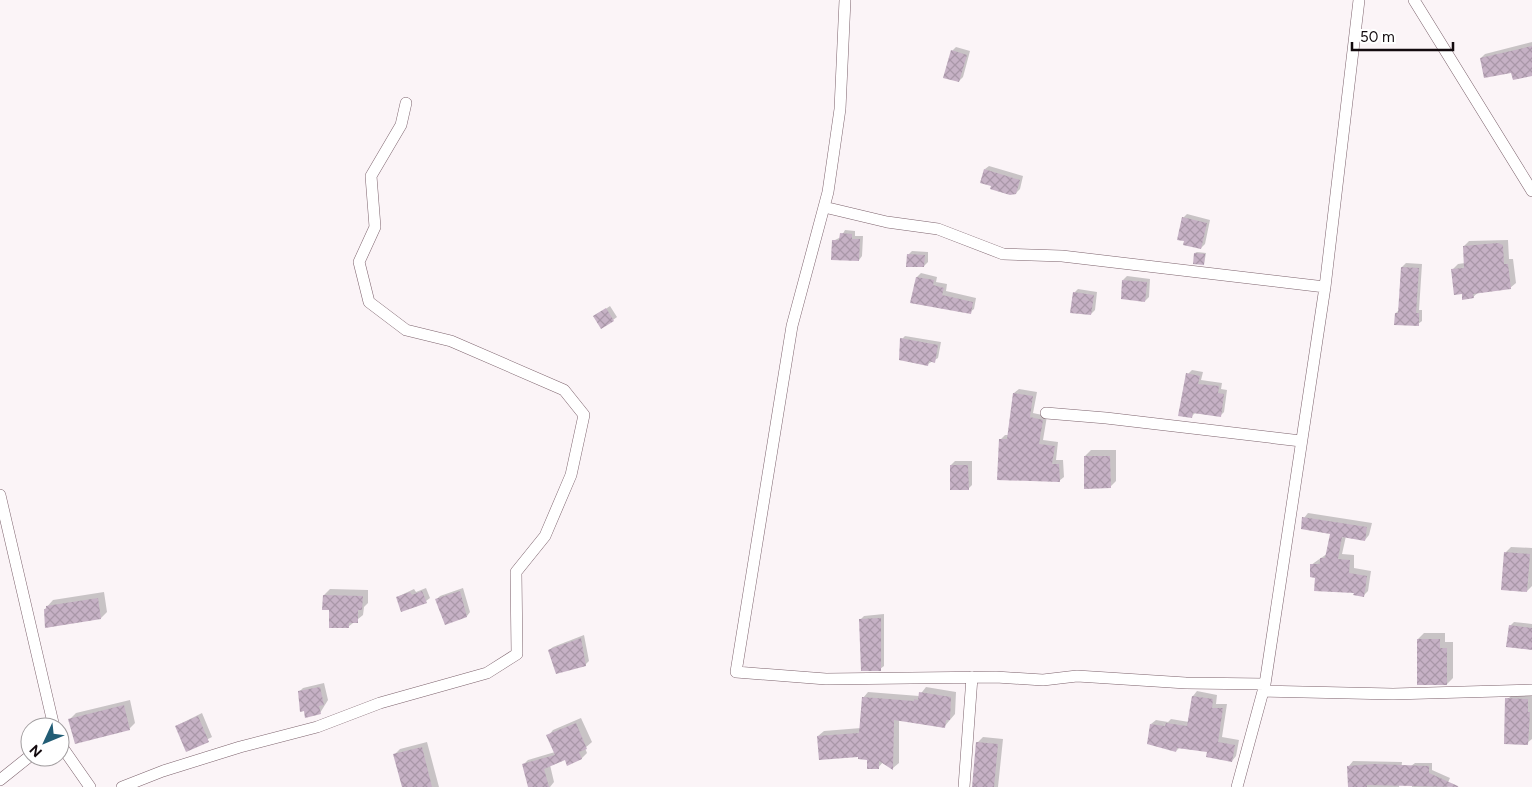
<svg xmlns="http://www.w3.org/2000/svg" width="1532" height="787" font-family="Figtree,sans-serif">
  <style>
    .shadow { fill: #0003 }
    .building { fill: url(#building-cross-hatch) }
    .lines { fill: none; stroke-linecap: round; stroke-linejoin: round }
    .minor-casing { stroke: #7d636d; stroke-width: 12 }
    .minor { stroke: #fff; stroke-width: 11 }
  </style>
  <defs>
    <pattern id="building-cross-hatch" width="8" height="8" patternUnits="userSpaceOnUse" patternTransform="scale(1.25)"><rect width="8" height="8" fill="#c6b1c5"/><path d="M0 0l8 8M0 8l8-8" fill="none" stroke="#a997a8"/></pattern>
  </defs>
  <rect width="100%" height="100%" fill="#fbf4f7"/>
  <path class="shadow" d="M 1532,42 L 1532,75 L 1512,71 L 1481,58 L 1485,54 Z
    M 956,47 L 970,51 L 963,77 L 959,81 L 952,51 Z
    M 989,166 L 1023,176 L 1020,189 L 1016,193 L 992,185 L 985,169 Z
    M 1187,214 L 1210,220 L 1205,244 L 1201,248 L 1183,218 Z
    M 845,230 L 855,231 L 855,236 L 863,236 L 862,256 L 859,260 L 833,241 L 841,237 Z
    M 1508,240 L 1509,259 L 1513,259 L 1516,283 L 1510,288 L 1479,292 L 1473,297 L 1463,293 L 1453,269 L 1458,264 L 1465,263 L 1464,246 L 1469,241 Z
    M 912,251 L 928,252 L 928,262 L 924,266 L 908,255 Z
    M 1197,252 L 1206,253 L 1204,264 L 1195,253 Z
    M 1406,263 L 1422,264 L 1419,310 L 1422,310 L 1422,321 L 1418,324 L 1396,313 L 1400,309 L 1402,267 Z
    M 921,273 L 937,277 L 936,282 L 947,284 L 946,291 L 976,298 L 974,309 L 970,312 L 912,302 L 917,277 Z
    M 1127,276 L 1150,279 L 1149,297 L 1145,301 L 1123,280 Z
    M 1078,289 L 1097,292 L 1095,310 L 1091,314 L 1074,293 Z
    M 610,306 L 617,317 L 613,320 L 594,317 Z
    M 905,336 L 941,342 L 938,358 L 928,364 L 902,339 Z
    M 1192,370 L 1203,372 L 1201,380 L 1222,383 L 1221,389 L 1227,390 L 1224,412 L 1220,416 L 1195,413 L 1191,417 L 1188,374 Z
    M 1019,389 L 1037,392 L 1033,413 L 1047,416 L 1043,440 L 1058,442 L 1056,460 L 1063,460 L 1064,477 L 1059,481 L 1001,439 L 1005,435 L 1009,435 L 1014,393 Z
    M 1091,450 L 1116,450 L 1116,481 L 1110,487 L 1085,456 Z
    M 955,461 L 972,461 L 972,485 L 968,489 L 951,465 Z
    M 1308,513 L 1372,523 L 1369,535 L 1365,540 L 1346,536 L 1342,554 L 1354,555 L 1354,568 L 1371,571 L 1368,591 L 1363,596 L 1316,576 L 1311,565 L 1328,553 L 1332,533 L 1304,518 Z
    M 1511,547 L 1532,548 L 1532,586 L 1527,591 L 1505,553 Z
    M 426,588 L 430,598 L 426,601 L 397,597 L 414,589 L 416,592 Z
    M 463,588 L 470,612 L 467,616 L 436,600 L 440,596 Z
    M 330,589 L 368,590 L 368,603 L 364,607 L 363,615 L 348,627 L 324,595 Z
    M 104,592 L 107,612 L 101,618 L 45,609 L 53,600 Z
    M 884,614 L 884,666 L 880,669 L 860,620 L 864,616 Z
    M 1514,622 L 1532,624 L 1532,648 L 1510,626 Z
    M 1424,633 L 1445,633 L 1445,642 L 1453,642 L 1453,678 L 1447,684 L 1418,639 Z
    M 584,635 L 589,661 L 585,665 L 549,650 L 553,647 Z
    M 324,683 L 328,700 L 320,713 L 299,692 L 303,688 Z
    M 926,687 L 956,692 L 955,714 L 944,727 L 899,720 L 899,763 L 893,768 L 883,762 L 878,768 L 868,758 L 818,736 L 824,731 L 861,728 L 863,698 L 868,692 L 919,696 Z
    M 1197,691 L 1217,695 L 1216,704 L 1227,704 L 1222,737 L 1239,740 L 1236,756 L 1232,761 L 1208,751 L 1180,747 L 1176,751 L 1151,724 L 1156,720 L 1168,722 L 1171,719 L 1189,722 L 1193,696 Z
    M 1514,693 L 1532,693 L 1532,739 L 1527,743 L 1508,699 Z
    M 130,700 L 135,723 L 129,729 L 70,719 L 76,713 Z
    M 202,713 L 212,737 L 186,750 L 176,726 Z
    M 581,718 L 592,742 L 585,748 L 587,753 L 582,758 L 568,764 L 565,759 L 550,765 L 554,782 L 550,787 L 529,787 L 523,765 L 528,760 L 555,752 L 548,736 L 553,730 Z
    M 983,737 L 1003,739 L 998,787 L 973,787 L 977,743 Z
    M 427,742 L 439,787 L 403,787 L 395,754 L 400,749 Z
    M 1353,761 L 1402,762 L 1399,787 L 1349,787 L 1349,766 Z
    M 1415,763 L 1432,763 L 1432,770 L 1450,778 L 1446,787 L 1412,787 L 1411,766 Z"/>
  <path class="building" d="M 1532,46 L 1532,76 L 1513,80 L 1511,73 L 1484,78 L 1480,58 Z
    M 951,50 L 967,55 L 959,82 L 943,78 Z
    M 984,169 L 1020,180 L 1016,194 L 1010,195 L 990,189 L 991,186 L 980,183 Z
    M 1182,217 L 1207,223 L 1201,249 L 1183,245 L 1184,241 L 1177,240 Z
    M 840,233 L 852,234 L 852,239 L 860,239 L 859,261 L 831,260 L 832,240 L 839,240 Z
    M 1498,243 L 1503,245 L 1504,264 L 1508,264 L 1511,289 L 1473,294 L 1474,298 L 1462,300 L 1462,294 L 1454,295 L 1451,269 L 1464,268 L 1463,246 Z
    M 1194,253 L 1205,254 L 1204,265 L 1193,264 Z
    M 907,254 L 925,255 L 924,267 L 906,267 Z
    M 1401,267 L 1419,268 L 1416,313 L 1419,313 L 1419,326 L 1394,325 L 1395,313 L 1398,313 Z
    M 916,277 L 934,280 L 933,285 L 944,288 L 942,295 L 973,302 L 971,314 L 910,303 Z
    M 1122,280 L 1147,282 L 1145,302 L 1121,299 Z
    M 1073,292 L 1094,295 L 1091,315 L 1070,313 Z
    M 606,308 L 614,321 L 601,329 L 593,316 Z
    M 900,338 L 938,345 L 935,363 L 929,361 L 928,366 L 899,360 Z
    M 1186,373 L 1200,376 L 1198,384 L 1219,386 L 1218,393 L 1224,394 L 1221,417 L 1193,413 L 1192,418 L 1178,416 Z
    M 1013,393 L 1033,396 L 1030,417 L 1043,420 L 1039,444 L 1055,446 L 1052,464 L 1059,464 L 1060,482 L 997,480 L 999,439 L 1007,439 Z
    M 1084,456 L 1110,456 L 1111,488 L 1084,489 Z
    M 950,465 L 968,465 L 969,490 L 950,490 Z
    M 1302,517 L 1367,527 L 1365,541 L 1342,537 L 1338,559 L 1350,560 L 1349,573 L 1367,576 L 1364,597 L 1353,595 L 1354,593 L 1314,591 L 1315,578 L 1310,577 L 1310,564 L 1320,564 L 1320,558 L 1325,558 L 1330,534 L 1301,529 Z
    M 1504,552 L 1530,554 L 1527,592 L 1501,590 Z
    M 422,591 L 427,603 L 401,612 L 396,597 L 410,592 L 412,595 Z
    M 460,591 L 467,617 L 445,625 L 435,599 Z
    M 323,595 L 363,596 L 362,610 L 358,610 L 358,623 L 349,623 L 349,628 L 329,628 L 329,610 L 322,610 Z
    M 98,598 L 101,619 L 45,628 L 44,609 L 46,609 L 46,606 Z
    M 881,618 L 881,671 L 861,671 L 859,619 Z
    M 1509,625 L 1532,628 L 1532,650 L 1506,647 Z
    M 581,638 L 586,666 L 556,674 L 548,650 Z
    M 1417,639 L 1440,639 L 1440,648 L 1447,648 L 1447,685 L 1417,685 Z
    M 320,687 L 324,705 L 319,706 L 321,714 L 305,718 L 304,711 L 300,712 L 298,691 Z
    M 919,692 L 951,697 L 950,720 L 946,720 L 945,728 L 894,720 L 893,770 L 879,761 L 879,769 L 867,769 L 867,760 L 858,759 L 858,757 L 819,760 L 817,736 L 859,733 L 862,697 L 914,701 L 914,699 L 918,700 Z
    M 1192,696 L 1213,699 L 1212,708 L 1223,708 L 1218,742 L 1235,745 L 1232,762 L 1206,757 L 1207,752 L 1177,748 L 1176,752 L 1147,744 L 1150,724 L 1165,726 L 1166,723 L 1187,726 Z
    M 1505,698 L 1528,699 L 1528,712 L 1530,712 L 1528,745 L 1504,744 Z
    M 124,705 L 130,730 L 75,744 L 68,719 Z
    M 198,716 L 209,742 L 186,752 L 175,726 Z
    M 576,723 L 587,749 L 579,752 L 582,759 L 567,766 L 565,760 L 544,769 L 549,787 L 528,787 L 522,764 L 555,755 L 546,735 Z
    M 976,742 L 998,744 L 994,787 L 972,787 Z
    M 422,747 L 432,787 L 402,787 L 393,754 Z
    M 1374,764 L 1429,766 L 1429,773 L 1460,787 L 1367,785 L 1367,787 L 1348,787 L 1347,766 Z"/>
  <g class="lines">
    <defs>
      <path id="minor" d="M 845,0 L 840,109 L 828,192 L 792,326 L 736,672 L 826,679 L 996,677 L 1043,680 L 1077,676 L 1186,683 L 1265,684
        M 1414,0 L 1532,191
        M 824,207 L 887,222 L 938,229 L 1003,254 L 1062,256 L 1325,287
        M 1046,413 L 1106,418 L 1301,441
        M 0,495 L 54,727
        M 1263,691 L 1393,694 L 1532,690
        M 60,744 L 90,787
        M 0,780 L 30,756
        M 122,787 L 163,771 L 240,747 L 317,727 L 380,703 L 487,673 L 517,654 L 516,572 L 545,536 L 571,475 L 584,415 L 564,390 L 451,341 L 406,330 L 369,302 L 359,262 L 375,227 L 371,176 L 401,125 L 406,103
        M 964,787 L 972,677
        M 1237,787 L 1265,684 L 1325,287 L 1359,0"/>
    </defs>
    <use href="#minor" class="minor-casing"/>
    <use href="#minor" class="minor"/>
  </g>
  <g transform="translate(45 742) rotate(226)"><circle r="24" fill="#ffffff" stroke="#a19d9f"/>
  <path d="M0-4L9 19L0 12L-9 19Z" fill="#225d75"/>
  <text y="-8" font-size="14" font-weight="bold" text-anchor="middle" fill="#130a0e">N</text>
  </g>
  <path d="M1352 42v8h101v-8" fill="none" stroke="#130a0e" stroke-width="2.5"/>
  <text x="1360" y="42" font-size="15" fill="#130a0e" stroke="#ffffff" stroke-width="4" paint-order="stroke">50 m</text>
</svg>
